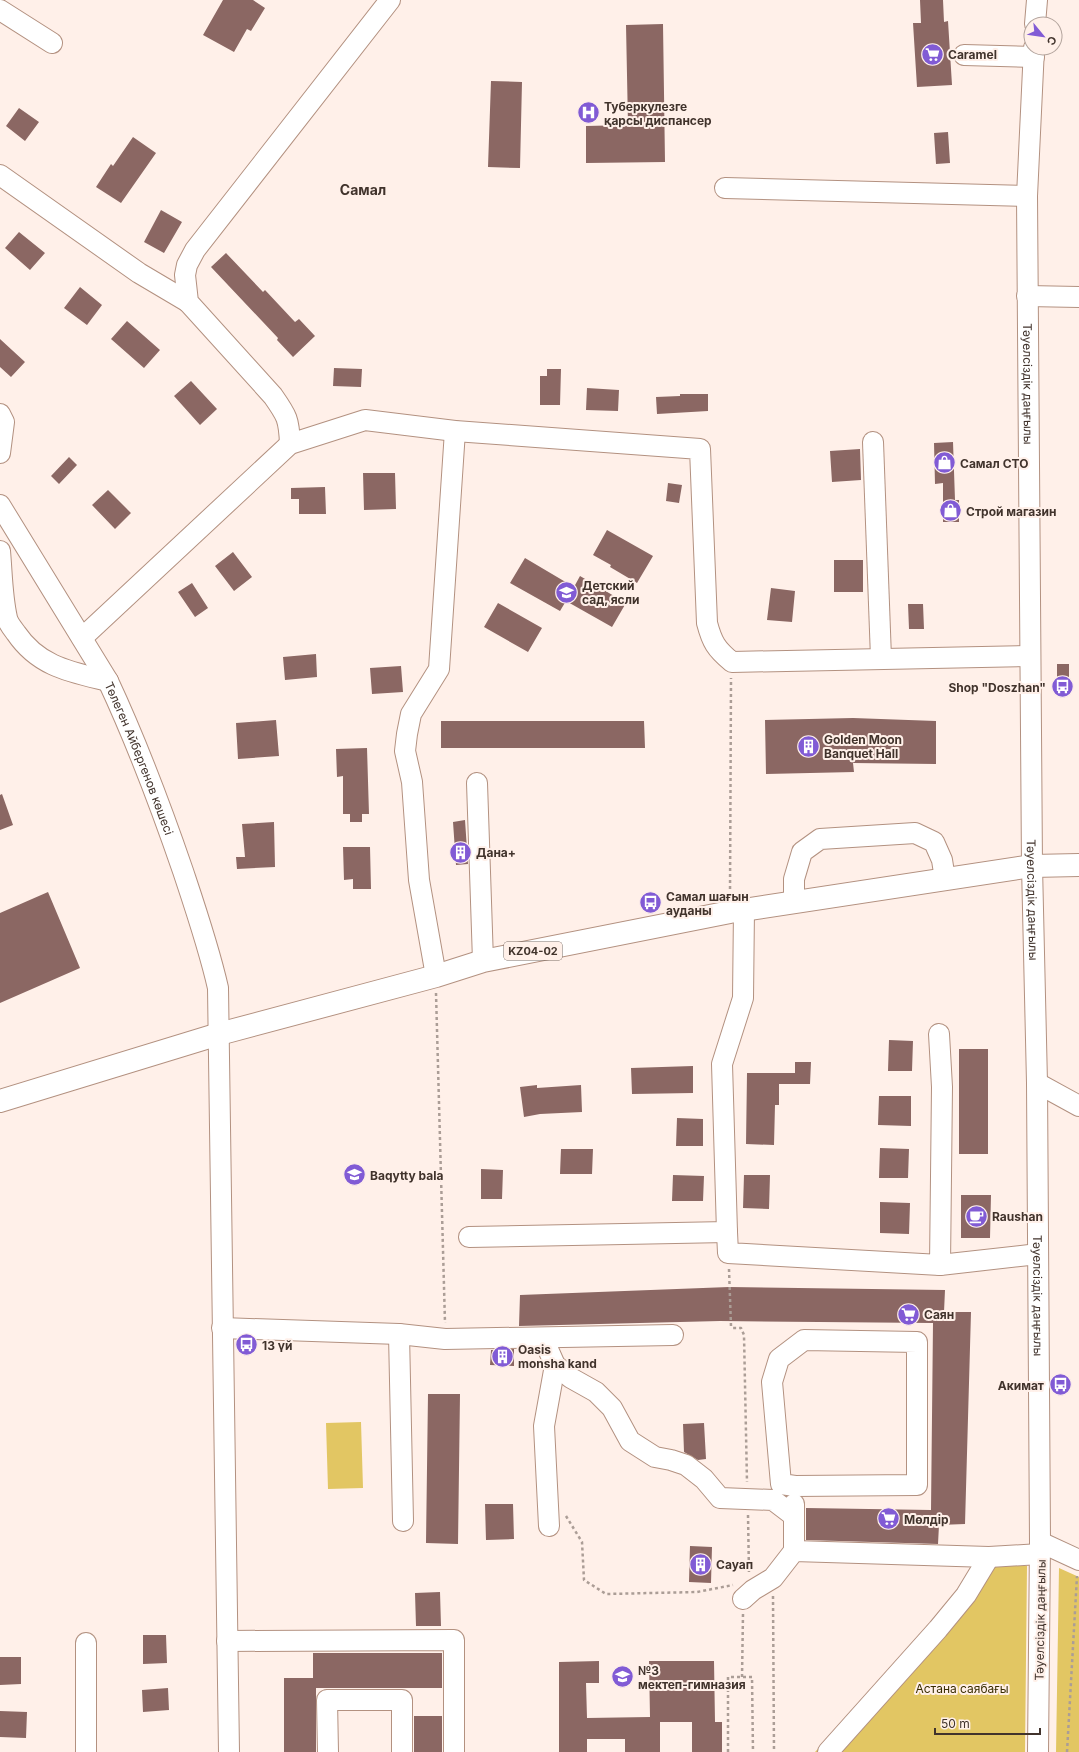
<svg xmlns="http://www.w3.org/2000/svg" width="1079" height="1752" font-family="Inter,sans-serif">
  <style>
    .green { fill: #e2c663 }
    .building { fill: #8b6763 }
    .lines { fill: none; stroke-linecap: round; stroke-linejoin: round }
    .minor-casing { stroke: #b39180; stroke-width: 22 }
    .major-casing { stroke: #b39180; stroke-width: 24 }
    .path { stroke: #ab9d96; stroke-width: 2.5; stroke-dasharray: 3 3; stroke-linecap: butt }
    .minor { stroke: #fff; stroke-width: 20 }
    .major { stroke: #fff; stroke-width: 22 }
    .labels { text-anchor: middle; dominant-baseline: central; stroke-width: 4; stroke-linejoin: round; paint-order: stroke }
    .shield { fill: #fff0e9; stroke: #7a6c65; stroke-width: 1 }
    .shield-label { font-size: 11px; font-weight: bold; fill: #41332c }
    .poi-label { font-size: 12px; font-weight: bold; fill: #41332c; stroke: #fff0e9; text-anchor: start }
    .street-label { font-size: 12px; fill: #41332c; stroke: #fff0e9 }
    .park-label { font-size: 12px; fill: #382c00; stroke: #fff0e9 }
    .quarter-label { font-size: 14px; font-weight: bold; fill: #41332c; stroke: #fff0e9 }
  </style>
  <rect width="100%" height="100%" fill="#fff0e9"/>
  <path class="green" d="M 361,1422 L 363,1488 L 328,1489 L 326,1423 Z
    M 991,1566 L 1027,1566 L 1025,1752 L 815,1752 Z
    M 1059,1568 L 1079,1577 L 1079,1752 L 1056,1752 Z"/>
  <path class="building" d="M 223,0 L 253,0 L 265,8 L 251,31 L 247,29 L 234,52 L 203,35 Z
    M 920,0 L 943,0 L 944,22 L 948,21 L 952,85 L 917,87 L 913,23 L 921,23 Z
    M 663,24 L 665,162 L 586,163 L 586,126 L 628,125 L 626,25 Z
    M 491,81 L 522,82 L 520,168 L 488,167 Z
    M 19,108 L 39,122 L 25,141 L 6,126 Z
    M 948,132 L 950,163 L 936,164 L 934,133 Z
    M 133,137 L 156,153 L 121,203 L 96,187 L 111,164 L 113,166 Z
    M 161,210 L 182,222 L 164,253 L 144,242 Z
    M 19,232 L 45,253 L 30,270 L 5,248 Z
    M 226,253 L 263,292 L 265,290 L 295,322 L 299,319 L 315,336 L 293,357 L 277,340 L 278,338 L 211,267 Z
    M 80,287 L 102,305 L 87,325 L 64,308 Z
    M 127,321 L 160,350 L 144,368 L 111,339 Z
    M 0,339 L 25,362 L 11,377 L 0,367 Z
    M 334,368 L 362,369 L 361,387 L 333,386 Z
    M 547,369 L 561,369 L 560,405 L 540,405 L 540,376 L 547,376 Z
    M 191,381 L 217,409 L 200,425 L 174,396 Z
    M 587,388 L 619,390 L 618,411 L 586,410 Z
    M 680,394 L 708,394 L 708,411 L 657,414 L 656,397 L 680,396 Z
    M 953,442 L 955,500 L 959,500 L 959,522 L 943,522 L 943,483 L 935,484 L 934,443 Z
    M 860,449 L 861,480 L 832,482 L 830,451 Z
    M 69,457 L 77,465 L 59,484 L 51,476 Z
    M 363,473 L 395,473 L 396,509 L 364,510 Z
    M 668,483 L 682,485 L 679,503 L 666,501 Z
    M 325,487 L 326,514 L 299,514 L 299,499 L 291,499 L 291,488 Z
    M 108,490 L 131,513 L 115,529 L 92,505 Z
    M 607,530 L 653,556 L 637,583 L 610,567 L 611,565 L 593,555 Z
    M 233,552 L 252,577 L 234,591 L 215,566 Z
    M 525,558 L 574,587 L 580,576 L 626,603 L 612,627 L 566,601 L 560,611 L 510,583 Z
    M 834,560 L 863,560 L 863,592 L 834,592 Z
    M 192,583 L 208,608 L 195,617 L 178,592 Z
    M 771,588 L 795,591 L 792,622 L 767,620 Z
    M 498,603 L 542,628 L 528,652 L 484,627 Z
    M 908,604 L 923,604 L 924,629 L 909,629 Z
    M 316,654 L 317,677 L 285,680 L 283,657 Z
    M 1057,664 L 1069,664 L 1069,694 L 1057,694 Z
    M 401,666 L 403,692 L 372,694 L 370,668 Z
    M 853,718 L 936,721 L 936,764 L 853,763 L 854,772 L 766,774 L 765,720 Z
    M 276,720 L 279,756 L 238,759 L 236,723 Z
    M 441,721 L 644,721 L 645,748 L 441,748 Z
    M 367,748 L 369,814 L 362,814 L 362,822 L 350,822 L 350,814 L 343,814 L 343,776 L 337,777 L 336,749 Z
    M 2,794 L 13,825 L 0,830 L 0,795 Z
    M 465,820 L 468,864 L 456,865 L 453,822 Z
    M 274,822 L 275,867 L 237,869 L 236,857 L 245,857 L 242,824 Z
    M 343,847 L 370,847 L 371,889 L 353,889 L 353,879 L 344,880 Z
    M 48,892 L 80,968 L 0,1003 L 0,913 Z
    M 889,1040 L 913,1041 L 912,1071 L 888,1071 Z
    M 959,1049 L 988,1049 L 988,1154 L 959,1154 Z
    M 795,1062 L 811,1062 L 810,1084 L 779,1084 L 779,1105 L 775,1105 L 774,1145 L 746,1144 L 747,1073 L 795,1073 Z
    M 693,1066 L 693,1093 L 632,1094 L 631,1068 Z
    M 537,1085 L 537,1088 L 581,1085 L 582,1112 L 540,1114 L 524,1117 L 520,1087 Z
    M 879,1096 L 911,1096 L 911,1126 L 878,1125 Z
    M 677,1118 L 703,1119 L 703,1146 L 676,1146 Z
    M 880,1148 L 909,1149 L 908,1178 L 879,1178 Z
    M 561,1149 L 593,1149 L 592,1174 L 560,1174 Z
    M 481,1169 L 503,1170 L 502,1199 L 481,1199 Z
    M 673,1175 L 704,1176 L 703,1201 L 672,1201 Z
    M 744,1175 L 770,1175 L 769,1209 L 743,1208 Z
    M 961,1195 L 991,1195 L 990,1238 L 961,1238 Z
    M 880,1202 L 910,1203 L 909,1234 L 880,1233 Z
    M 729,1287 L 945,1290 L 944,1312 L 971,1312 L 965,1524 L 939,1525 L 938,1544 L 806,1540 L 806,1508 L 931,1510 L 933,1323 L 720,1321 L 519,1326 L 520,1295 Z
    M 514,1349 L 514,1366 L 490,1365 L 491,1350 Z
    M 428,1394 L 460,1394 L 458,1544 L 426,1543 Z
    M 704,1423 L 706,1459 L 698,1460 L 684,1452 L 683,1424 Z
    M 485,1504 L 513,1504 L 514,1539 L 486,1540 Z
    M 690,1546 L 712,1547 L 711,1583 L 689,1582 Z
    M 440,1592 L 441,1626 L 416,1626 L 415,1593 Z
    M 143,1635 L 166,1635 L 167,1663 L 143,1664 Z
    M 313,1653 L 442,1653 L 442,1688 L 316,1688 L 316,1752 L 284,1752 L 284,1678 L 313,1678 Z
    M 0,1657 L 21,1657 L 21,1684 L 0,1685 Z
    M 599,1661 L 599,1683 L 586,1683 L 587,1718 L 650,1717 L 649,1661 L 714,1661 L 715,1722 L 722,1722 L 722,1752 L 692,1752 L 692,1722 L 660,1722 L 660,1752 L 625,1752 L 625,1739 L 587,1739 L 587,1752 L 559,1752 L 559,1662 Z
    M 168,1688 L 169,1710 L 143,1712 L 142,1690 Z
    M 0,1711 L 27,1712 L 26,1738 L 0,1737 Z
    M 414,1716 L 442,1716 L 442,1752 L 414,1752 Z"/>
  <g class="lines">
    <defs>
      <g id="minor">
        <path d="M 0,10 L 52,43"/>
        <path d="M 1035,24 L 1037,0"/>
        <path id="s1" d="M 1034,48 L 1027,196 L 1032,866 L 1037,1083 L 1040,1542 L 1038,1752"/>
        <path d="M 964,55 L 1034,57"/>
        <path d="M 0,175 L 139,273 L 188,302"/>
        <path d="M 725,188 L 1027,196"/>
        <path d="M 1027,296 L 1079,297"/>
        <path d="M 0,414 L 4,422 L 0,453"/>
        <path d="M 873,442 L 881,658"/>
        <path d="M 290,444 C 289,419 287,416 273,396 L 188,302 L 185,275 L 187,265 L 195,250 L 390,0"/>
        <path id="s2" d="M 0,505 L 108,681 C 137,743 161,807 183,871 C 196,910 209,948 218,988 L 229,1752"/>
        <path d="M 0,551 C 2,573 2,596 7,618 C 8,623 13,629 16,633 C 39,667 71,672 108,681"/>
        <path d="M 82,638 L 290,444 L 365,420 L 455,431 L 700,449 L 707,623 C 712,642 716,649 732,662 L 1030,656"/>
        <path d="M 477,783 L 483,961"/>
        <path d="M 794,902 L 794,879 L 802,852 L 820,839 L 915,833 L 934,842 L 942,860 L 945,879"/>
        <path d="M 436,976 L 419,880 L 412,782 L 405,751 L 407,734 L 411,714 L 439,669 L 455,431"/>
        <path d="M 1037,1083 L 1079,1106"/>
        <path d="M 727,1232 L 728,1253 L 940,1265 L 942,1087 L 939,1034"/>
        <path d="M 469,1237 L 727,1232 L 722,1064 L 743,998 L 744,909"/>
        <path d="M 940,1265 L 1038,1254"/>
        <path d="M 222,1328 L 399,1334 L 445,1339 L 673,1335"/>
        <path d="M 399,1334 L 403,1521"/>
        <path d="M 543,1338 L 555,1365 L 571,1378 L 596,1392 L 612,1408 L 630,1441 L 655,1457 L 671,1460 L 686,1465 L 704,1479 L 720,1498 L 773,1500 L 794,1516"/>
        <path d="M 804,1340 L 917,1342 L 917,1485 L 795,1486 L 781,1484 L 772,1382 L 779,1359 Z"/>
        <path d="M 549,1526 L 544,1426 L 555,1365"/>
        <path d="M 1040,1542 L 1079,1560"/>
        <path d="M 794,1551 L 794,1504"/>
        <path d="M 743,1599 L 753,1590 L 773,1578 L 794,1551 L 989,1557 L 1040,1554"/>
        <path d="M 227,1641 L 454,1640 L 454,1752"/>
        <path d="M 86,1643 L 86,1752"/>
        <path d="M 328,1752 L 327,1700 L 402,1700 L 402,1752"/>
        <path d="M 828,1752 L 938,1629 L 966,1595 L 989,1557"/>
      </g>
      <path id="major" d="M 0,1101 L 219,1034 L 436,976 L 483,961 L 730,912 L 1032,866 L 1079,865"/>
    </defs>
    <use href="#minor" class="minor-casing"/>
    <use href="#major" class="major-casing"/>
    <path class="path" d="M 730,895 L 731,678
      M 436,993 L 445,1323
      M 729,1269 L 731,1326 L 733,1328 L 741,1328 L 744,1335 L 747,1482
      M 748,1515 L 749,1574
      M 566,1516 L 582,1542 L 584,1580 L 606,1594 L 697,1592 L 733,1585
      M 773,1596 L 774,1752
      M 742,1677 L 743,1614
      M 728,1752 L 728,1677 L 752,1677 L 753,1752
      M 1067,1752 L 1077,1576"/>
    <use href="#minor" class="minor"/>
    <use href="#major" class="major"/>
  </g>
  <defs>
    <symbol id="supermarket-disc" viewBox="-11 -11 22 22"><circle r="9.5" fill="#815bd5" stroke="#fff0e9"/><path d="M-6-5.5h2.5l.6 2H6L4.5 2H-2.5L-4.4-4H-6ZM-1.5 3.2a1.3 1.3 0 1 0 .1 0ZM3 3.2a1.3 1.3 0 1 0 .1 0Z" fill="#fff"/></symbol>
    <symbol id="hospital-disc" viewBox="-11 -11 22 22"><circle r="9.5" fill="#815bd5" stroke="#fff0e9"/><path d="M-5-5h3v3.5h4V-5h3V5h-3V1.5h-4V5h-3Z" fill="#fff"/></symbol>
    <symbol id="shop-disc" viewBox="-11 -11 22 22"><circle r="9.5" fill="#815bd5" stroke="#fff0e9"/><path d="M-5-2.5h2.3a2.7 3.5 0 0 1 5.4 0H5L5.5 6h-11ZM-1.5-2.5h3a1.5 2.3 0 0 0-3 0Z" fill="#fff"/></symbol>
    <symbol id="school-disc" viewBox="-11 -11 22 22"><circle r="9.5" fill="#815bd5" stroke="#fff0e9"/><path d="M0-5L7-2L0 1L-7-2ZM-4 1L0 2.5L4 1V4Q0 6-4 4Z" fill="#fff"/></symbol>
    <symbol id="bus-disc" viewBox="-11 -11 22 22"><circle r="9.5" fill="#815bd5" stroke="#fff0e9"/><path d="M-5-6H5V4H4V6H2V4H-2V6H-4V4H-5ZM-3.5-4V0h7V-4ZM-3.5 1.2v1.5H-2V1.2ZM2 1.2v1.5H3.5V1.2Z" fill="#fff"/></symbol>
    <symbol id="building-disc" viewBox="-11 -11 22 22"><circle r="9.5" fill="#815bd5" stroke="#fff0e9"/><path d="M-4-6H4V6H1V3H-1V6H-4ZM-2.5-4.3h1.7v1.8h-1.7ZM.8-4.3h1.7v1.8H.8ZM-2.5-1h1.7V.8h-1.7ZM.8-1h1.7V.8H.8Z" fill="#fff"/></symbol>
    <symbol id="cafe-disc" viewBox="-11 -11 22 22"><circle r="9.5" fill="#815bd5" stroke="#fff0e9"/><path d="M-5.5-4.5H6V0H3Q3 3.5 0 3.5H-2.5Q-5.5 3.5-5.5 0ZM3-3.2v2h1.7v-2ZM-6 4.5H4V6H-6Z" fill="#fff"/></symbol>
  </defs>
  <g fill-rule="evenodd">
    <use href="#supermarket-disc" x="920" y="42" width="25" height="25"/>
    <use href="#hospital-disc" x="576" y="100" width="25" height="25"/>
    <use href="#shop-disc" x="932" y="450" width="25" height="25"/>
    <use href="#shop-disc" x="938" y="498" width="25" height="25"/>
    <use href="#school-disc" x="554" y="580" width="25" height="25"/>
    <use href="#bus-disc" x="1050" y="674" width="25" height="25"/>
    <use href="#building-disc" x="796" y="734" width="25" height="25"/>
    <use href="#building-disc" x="448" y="840" width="25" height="25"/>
    <use href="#bus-disc" x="638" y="890" width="25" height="25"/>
    <use href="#school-disc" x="342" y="1162" width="25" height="25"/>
    <use href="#cafe-disc" x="964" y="1204" width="25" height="25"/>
    <use href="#supermarket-disc" x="896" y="1302" width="25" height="25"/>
    <use href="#bus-disc" x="234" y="1332" width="25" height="25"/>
    <use href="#building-disc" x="490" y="1344" width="25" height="25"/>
    <use href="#bus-disc" x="1048" y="1372" width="25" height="25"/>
    <use href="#supermarket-disc" x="876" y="1506" width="25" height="25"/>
    <use href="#building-disc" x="688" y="1552" width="25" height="25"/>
    <use href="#school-disc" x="610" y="1664" width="25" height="25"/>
  </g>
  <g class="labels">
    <rect class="shield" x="504" y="942" width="58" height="18" rx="3"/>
    <g class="shield-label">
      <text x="533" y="951">KZ04-02</text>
    </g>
    <g class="poi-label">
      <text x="948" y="54">Caramel</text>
      <text x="604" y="106">Туберкулезге<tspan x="604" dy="14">қарсы диспансер</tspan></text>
      <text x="960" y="463">Самал СТО</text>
      <text x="966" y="511">Строй магазин</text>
      <text x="582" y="585">Детский<tspan x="582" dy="14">сад, ясли</tspan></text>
      <text x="1046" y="687" text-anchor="end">Shop "Doszhan"</text>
      <text x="824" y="739">Golden Moon<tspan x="824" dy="14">Banquet Hall</tspan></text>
      <text x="476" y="852">Дана+</text>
      <text x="666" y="896">Самал шағын<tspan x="666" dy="14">ауданы</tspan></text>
      <text x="370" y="1175">Baqytty bala</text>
      <text x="992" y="1216">Raushan</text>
      <text x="924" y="1314">Саян</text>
      <text x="262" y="1345">13 үй</text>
      <text x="518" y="1349">Oasis<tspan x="518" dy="14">monsha kand</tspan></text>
      <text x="1044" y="1385" text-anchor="end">Акимат</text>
      <text x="904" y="1519">Мөлдір</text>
      <text x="716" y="1564">Сауап</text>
      <text x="638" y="1670">№3<tspan x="638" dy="14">мектеп-гимназия</tspan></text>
    </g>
    <g class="street-label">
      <text stroke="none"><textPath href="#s1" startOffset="336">Тәуелсіздік даңғылы</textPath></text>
      <text stroke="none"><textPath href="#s2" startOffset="290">Төлеген Айбергенов көшесі</textPath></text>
      <text stroke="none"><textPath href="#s1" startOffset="852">Тәуелсіздік даңғылы</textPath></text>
      <text stroke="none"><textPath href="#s1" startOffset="1248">Тәуелсіздік даңғылы</textPath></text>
      <text transform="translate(1040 1620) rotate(-89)">Тәуелсіздік даңғылы</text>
    </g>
    <g class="park-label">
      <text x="962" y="1688">Астана саябағы</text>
    </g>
    <g class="quarter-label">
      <text x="363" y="189">Самал</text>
    </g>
  </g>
  <g transform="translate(1043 36) rotate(119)"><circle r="19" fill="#fff0e9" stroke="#b3a49d"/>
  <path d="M0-3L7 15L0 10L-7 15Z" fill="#815bd5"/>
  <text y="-6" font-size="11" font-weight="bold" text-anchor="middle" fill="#41332c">С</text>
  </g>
  <path d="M935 1728v6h105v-6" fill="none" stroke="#41332c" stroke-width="2"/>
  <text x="941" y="1728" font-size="12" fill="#41332c" stroke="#fff0e9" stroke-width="3" paint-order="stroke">50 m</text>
</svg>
